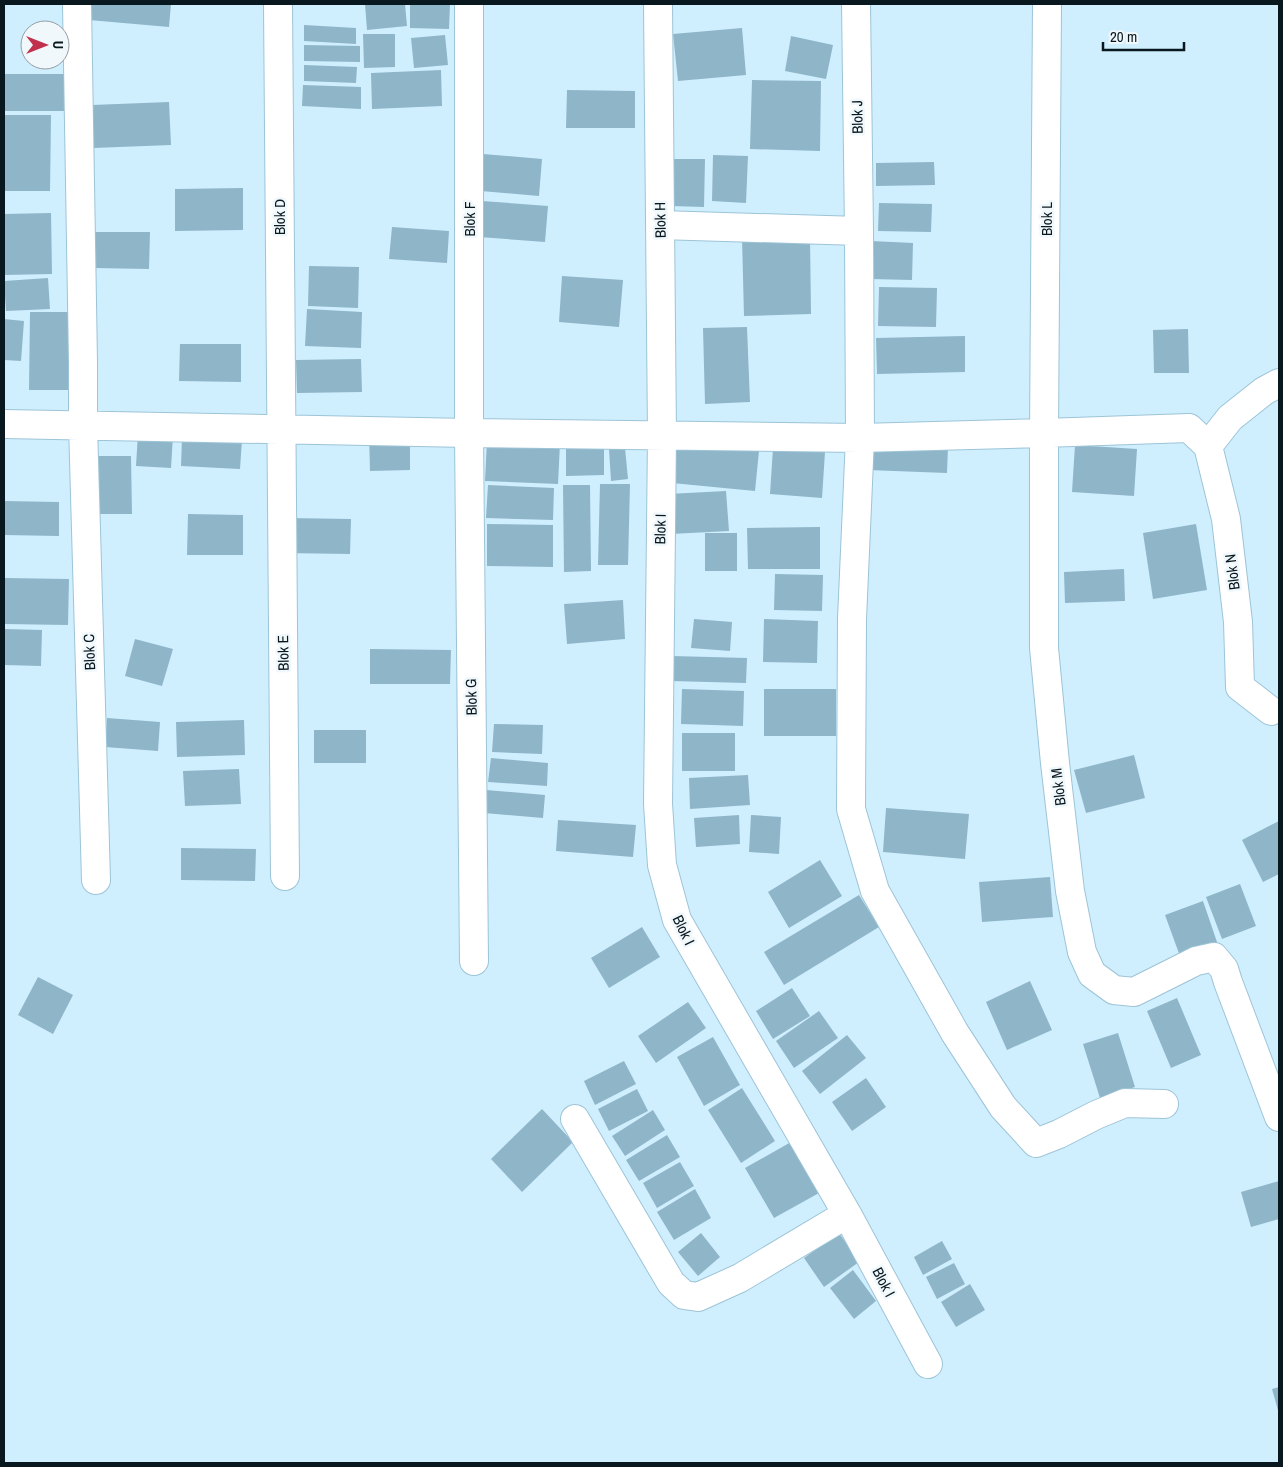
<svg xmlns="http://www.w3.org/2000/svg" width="1283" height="1467" font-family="'Archivo Narrow',sans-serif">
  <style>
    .building { fill: #8fb5c8 }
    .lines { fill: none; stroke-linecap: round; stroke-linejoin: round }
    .minor-casing { stroke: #9dc4d7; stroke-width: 30 }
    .minor { stroke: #fff; stroke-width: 28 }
    .labels { text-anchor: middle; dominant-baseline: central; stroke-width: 5; stroke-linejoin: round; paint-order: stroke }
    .street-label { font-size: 15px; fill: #09181f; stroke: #f0f8fc }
  </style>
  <rect width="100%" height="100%" fill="#cfefff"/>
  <path class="building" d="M 90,4 L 171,4 L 169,27 L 89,20 Z
    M 365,4 L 405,4 L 407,26 L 367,30 Z
    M 410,4 L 450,4 L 449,29 L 410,28 Z
    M 304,25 L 356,28 L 356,44 L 304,41 Z
    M 742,28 L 746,75 L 678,81 L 673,34 Z
    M 363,34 L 395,34 L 395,67 L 364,68 Z
    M 445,35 L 448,65 L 414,68 L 411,38 Z
    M 791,36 L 833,45 L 826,79 L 785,71 Z
    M 304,45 L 360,46 L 360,62 L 304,61 Z
    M 304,65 L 357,67 L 356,83 L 304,81 Z
    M 441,70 L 442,106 L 372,109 L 371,73 Z
    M 4,74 L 67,74 L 67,111 L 4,111 Z
    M 752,80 L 821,81 L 820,151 L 750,149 Z
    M 303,85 L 361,87 L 361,109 L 302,106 Z
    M 567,90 L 635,91 L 635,128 L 566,128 Z
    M 169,102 L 171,145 L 93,148 L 92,105 Z
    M 4,115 L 51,115 L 50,191 L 4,191 Z
    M 483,154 L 542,159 L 539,196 L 481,191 Z
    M 713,155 L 748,156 L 746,203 L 712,201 Z
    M 671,159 L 705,159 L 704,207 L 671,206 Z
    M 934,162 L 935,185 L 876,186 L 876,163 Z
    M 243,188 L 243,230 L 175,231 L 175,189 Z
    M 482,201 L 548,206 L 545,242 L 479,237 Z
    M 879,203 L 932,204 L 931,232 L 878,231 Z
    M 51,213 L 52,274 L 4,275 L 4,214 Z
    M 392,227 L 449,231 L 447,263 L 389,259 Z
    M 94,232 L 150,232 L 149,269 L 94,268 Z
    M 810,236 L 811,314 L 744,316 L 742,238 Z
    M 871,241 L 913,243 L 912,280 L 870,279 Z
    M 309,266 L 359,267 L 358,308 L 308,306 Z
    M 562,276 L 623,280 L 619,327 L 559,322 Z
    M 48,278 L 50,309 L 6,311 L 4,281 Z
    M 879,287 L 937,288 L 936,327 L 878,326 Z
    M 307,309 L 362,312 L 361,348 L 305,346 Z
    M 30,312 L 71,312 L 71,390 L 29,390 Z
    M 4,319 L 24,321 L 21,361 L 4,360 Z
    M 747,327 L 750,402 L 705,404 L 703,328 Z
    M 1188,329 L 1189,373 L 1154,373 L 1153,330 Z
    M 965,336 L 965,372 L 877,374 L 876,338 Z
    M 180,344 L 241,344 L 241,382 L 179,381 Z
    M 361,359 L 362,392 L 297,393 L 296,360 Z
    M 138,433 L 173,435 L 171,468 L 136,466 Z
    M 369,433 L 410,433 L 410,470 L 370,471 Z
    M 182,437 L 242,440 L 240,469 L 181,466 Z
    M 487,440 L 560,443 L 558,484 L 485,481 Z
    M 869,443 L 948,446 L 947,473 L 868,470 Z
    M 675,444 L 759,451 L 755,491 L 672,483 Z
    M 1075,445 L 1137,449 L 1134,496 L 1072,492 Z
    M 604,448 L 604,475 L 566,476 L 566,449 Z
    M 625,448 L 628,479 L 611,481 L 609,449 Z
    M 773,448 L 825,452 L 822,498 L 770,494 Z
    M 92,456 L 131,456 L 132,514 L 93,514 Z
    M 600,484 L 630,484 L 628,565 L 598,565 Z
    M 488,485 L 554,488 L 553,520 L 486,518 Z
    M 563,485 L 590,485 L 591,571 L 564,572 Z
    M 726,491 L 729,531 L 670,534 L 668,494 Z
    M 4,501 L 59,502 L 59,536 L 4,535 Z
    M 188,514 L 243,515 L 243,555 L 187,555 Z
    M 285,518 L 351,519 L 350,554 L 284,553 Z
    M 487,524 L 553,525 L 553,567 L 487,566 Z
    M 1196,524 L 1207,590 L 1153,599 L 1143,533 Z
    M 820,527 L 820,569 L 748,569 L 747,528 Z
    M 705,533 L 737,533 L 737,571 L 705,571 Z
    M 1124,569 L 1125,601 L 1065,603 L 1064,572 Z
    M 775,574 L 823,575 L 822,611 L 774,610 Z
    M 4,578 L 69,579 L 68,625 L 4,624 Z
    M 623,600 L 625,639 L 567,644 L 564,604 Z
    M 694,619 L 732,622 L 730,651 L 691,648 Z
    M 764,619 L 818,621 L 817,663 L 763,662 Z
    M 4,629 L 42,630 L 41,666 L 4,665 Z
    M 135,639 L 173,649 L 162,686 L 125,676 Z
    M 370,649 L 451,650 L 450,684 L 370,684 Z
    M 672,656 L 747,658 L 746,683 L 671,681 Z
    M 682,689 L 744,691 L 743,726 L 681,724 Z
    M 764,689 L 836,689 L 836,736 L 764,736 Z
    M 107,718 L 160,722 L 158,751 L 105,747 Z
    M 244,720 L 245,755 L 177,757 L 176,722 Z
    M 494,724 L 543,725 L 542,754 L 492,752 Z
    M 314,730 L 366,730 L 366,763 L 314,763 Z
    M 682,733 L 735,733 L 735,771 L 682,771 Z
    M 1134,755 L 1145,798 L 1086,813 L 1074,770 Z
    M 491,758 L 548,763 L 547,786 L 488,782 Z
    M 239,769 L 241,804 L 185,806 L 183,771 Z
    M 748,775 L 750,805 L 690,809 L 689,778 Z
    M 486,790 L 545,795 L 543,818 L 484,813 Z
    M 886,808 L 969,814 L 965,859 L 883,852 Z
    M 739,815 L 740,844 L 696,847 L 694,818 Z
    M 751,815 L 781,817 L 779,854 L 749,852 Z
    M 558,820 L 636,825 L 633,857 L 556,851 Z
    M 1279,821 L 1279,874 L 1263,882 L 1242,840 Z
    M 181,848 L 256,849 L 255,881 L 181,880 Z
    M 820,860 L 842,896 L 789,928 L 768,892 Z
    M 1050,877 L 1053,917 L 982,922 L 979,882 Z
    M 1240,884 L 1256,926 L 1222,939 L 1206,897 Z
    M 859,895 L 879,927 L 784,985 L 764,952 Z
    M 1203,901 L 1218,945 L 1181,959 L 1165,915 Z
    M 642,927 L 660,957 L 609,988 L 591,958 Z
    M 38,977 L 73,995 L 53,1034 L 18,1015 Z
    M 1030,981 L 1052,1030 L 1007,1050 L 986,1002 Z
    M 792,988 L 810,1016 L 773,1039 L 756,1011 Z
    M 1177,998 L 1201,1055 L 1171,1068 L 1147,1011 Z
    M 688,1002 L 706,1028 L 656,1063 L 638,1036 Z
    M 819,1011 L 838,1038 L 794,1068 L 776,1041 Z
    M 1118,1033 L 1135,1087 L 1100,1098 L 1083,1044 Z
    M 847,1035 L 866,1058 L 820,1094 L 802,1071 Z
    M 713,1037 L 740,1085 L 704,1106 L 677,1057 Z
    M 624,1061 L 636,1084 L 595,1105 L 584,1081 Z
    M 866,1078 L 886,1107 L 852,1131 L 832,1102 Z
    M 742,1088 L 775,1141 L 741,1163 L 708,1110 Z
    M 637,1089 L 648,1111 L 609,1131 L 598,1109 Z
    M 542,1109 L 573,1142 L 522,1192 L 491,1159 Z
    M 653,1110 L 665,1130 L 625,1156 L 612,1136 Z
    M 667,1135 L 680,1157 L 639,1181 L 626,1160 Z
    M 791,1142 L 819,1193 L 774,1218 L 745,1168 Z
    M 680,1162 L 694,1186 L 657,1208 L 643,1183 Z
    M 1279,1181 L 1279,1219 L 1251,1227 L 1241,1192 Z
    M 695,1189 L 711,1218 L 674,1240 L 657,1212 Z
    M 701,1233 L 720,1257 L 698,1276 L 678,1252 Z
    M 839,1233 L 859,1262 L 824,1287 L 804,1258 Z
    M 942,1241 L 952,1259 L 923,1275 L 914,1257 Z
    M 954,1263 L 965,1284 L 937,1299 L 926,1277 Z
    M 853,1270 L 876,1301 L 854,1319 L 830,1288 Z
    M 970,1284 L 985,1310 L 956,1327 L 941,1302 Z
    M 1279,1387 L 1279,1414 L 1272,1389 Z"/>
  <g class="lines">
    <defs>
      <path id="minor" d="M 77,4 L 83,362 L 83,425 L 96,880
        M 278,4 L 285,876
        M 469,4 L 469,433 L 474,961
        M 658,4 L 662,436 L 658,804 L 662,865 L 677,920 L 847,1214 L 928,1364
        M 1047,4 L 1044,433 L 1044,648 L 1055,763 L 1070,891 L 1082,952 L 1092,974 L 1114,990 L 1134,992 L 1196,961 L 1214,957 L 1224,969 L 1228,982 L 1279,1117
        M 660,225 L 859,231 L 856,4
        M 859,231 L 860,438 L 852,619 L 851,809 L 875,891 L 955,1033 L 1003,1107 L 1036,1143 L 1059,1134 L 1096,1115 L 1125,1103 L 1164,1104
        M 4,424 L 469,433 L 860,438 L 1044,433 L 1189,428 L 1208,446 L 1226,519 L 1238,622 L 1240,687 L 1271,711
        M 1208,446 L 1230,418 L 1264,391 L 1279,383
        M 575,1119 L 671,1283 L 684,1295 L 698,1297 L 740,1278 L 847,1214"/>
    </defs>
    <use href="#minor" class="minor-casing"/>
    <use href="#minor" class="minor"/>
  </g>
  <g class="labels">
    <g class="street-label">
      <text transform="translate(857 117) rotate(-91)">Blok J</text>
      <text transform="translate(279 217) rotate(-90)">Blok D</text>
      <text transform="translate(469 219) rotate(-90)">Blok F</text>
      <text transform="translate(1046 219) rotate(-90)">Blok L</text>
      <text transform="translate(660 220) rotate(-91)">Blok H</text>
      <text transform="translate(660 529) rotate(-89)">Blok I</text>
      <text transform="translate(1232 572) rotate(-97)">Blok N</text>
      <text transform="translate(89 652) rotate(-92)">Blok C</text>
      <text transform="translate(283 653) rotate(-91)">Blok E</text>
      <text transform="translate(471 697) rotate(-91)">Blok G</text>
      <text transform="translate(1058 787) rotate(-97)">Blok M</text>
      <text transform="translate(684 930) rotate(64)">Blok I</text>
      <text transform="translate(884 1282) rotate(62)">Blok I</text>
    </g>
  </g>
  <rect width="1283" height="1467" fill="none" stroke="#09181f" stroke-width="10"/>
  <g transform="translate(45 45) rotate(90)"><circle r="24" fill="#f0f8fc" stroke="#949ea4"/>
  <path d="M0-4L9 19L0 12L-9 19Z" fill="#c1314e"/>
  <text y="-8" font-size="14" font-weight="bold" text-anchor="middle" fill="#09181f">U</text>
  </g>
  <path d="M1103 42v8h81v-8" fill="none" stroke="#09181f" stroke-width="2.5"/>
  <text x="1110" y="42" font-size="15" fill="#09181f" stroke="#f0f8fc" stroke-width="4" paint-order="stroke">20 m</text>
</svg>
